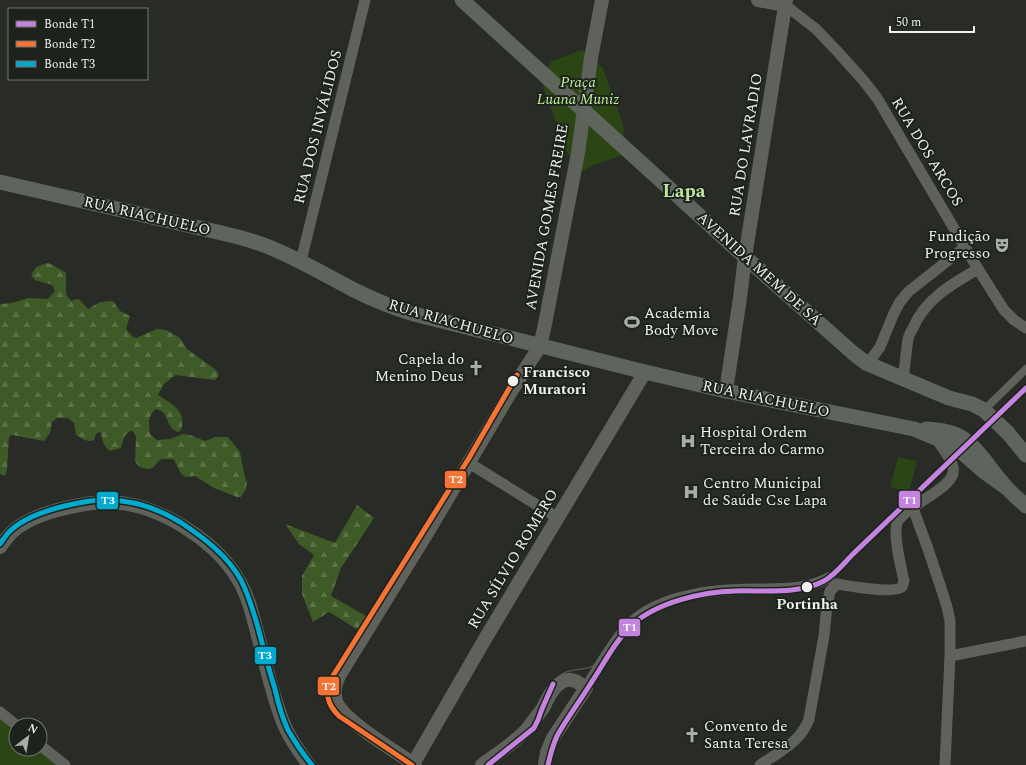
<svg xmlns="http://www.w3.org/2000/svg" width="1026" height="765" font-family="Spectral,serif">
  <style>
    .forest { fill: url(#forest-firs) }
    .park { fill: #2b4514 }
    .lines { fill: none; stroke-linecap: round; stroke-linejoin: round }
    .pedestrian { stroke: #5e625a; stroke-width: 8 }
    .minor { stroke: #5e625a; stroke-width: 11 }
    .tertiary { stroke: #5e625a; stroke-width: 14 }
    .secondary { stroke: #5f655c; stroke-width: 15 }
    .tram { stroke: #646662; stroke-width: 1 }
    .tram-1-casing { stroke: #1e221c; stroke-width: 8 }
    .tram-2-casing { stroke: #1e221c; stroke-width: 8 }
    .tram-3-casing { stroke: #1e221c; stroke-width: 8 }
    .tram-1 { stroke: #c483df; stroke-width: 5 }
    .tram-2 { stroke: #f57335; stroke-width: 5 }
    .tram-3 { stroke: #00a9ce; stroke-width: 5 }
    .stop-dot { fill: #eef1ed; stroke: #1e221c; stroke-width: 1.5 }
    .labels { text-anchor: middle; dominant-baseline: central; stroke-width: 4; stroke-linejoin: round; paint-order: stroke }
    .park-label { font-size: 15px; font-style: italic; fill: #bff09a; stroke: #1e221c }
    .street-label { font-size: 15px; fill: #eef1ed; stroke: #1e221c }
    .poi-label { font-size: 15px; fill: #eef1ed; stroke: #1e221c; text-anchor: start }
    .stop-label { font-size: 15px; font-weight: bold; fill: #eef1ed; stroke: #1e221c; text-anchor: start }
    .district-label { font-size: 19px; font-weight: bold; fill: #bde5a1; stroke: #1e221c }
    .line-badge { stroke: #1e221c; stroke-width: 1.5 }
    .badge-label { font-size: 11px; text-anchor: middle; font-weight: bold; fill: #fff }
  </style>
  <defs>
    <pattern id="forest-firs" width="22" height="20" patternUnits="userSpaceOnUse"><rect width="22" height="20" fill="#3e5a26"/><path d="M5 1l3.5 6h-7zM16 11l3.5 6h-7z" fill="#5a7246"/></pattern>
  </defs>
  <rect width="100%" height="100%" fill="#282b26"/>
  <path class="forest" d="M 47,263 L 51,264 L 66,273 L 66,294 L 71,301 L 77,299 L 80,300 L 88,309 L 100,302 L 113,301 L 120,311 L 130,316 L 126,329 L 133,337 L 136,338 L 157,329 L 166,330 L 180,338 L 187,349 L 216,370 L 219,375 L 215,380 L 175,375 L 164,384 L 158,395 C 172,404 187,411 181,430 L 178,432 C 167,428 169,419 163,412 C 162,411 158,410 156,409 C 147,417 149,423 150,434 L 157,440 L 170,439 L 183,434 L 190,435 L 205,441 L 215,437 L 228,437 L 240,452 L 244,473 L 247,483 L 246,489 L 241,497 L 237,497 L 214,488 L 195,476 L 185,477 L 180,472 L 174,460 L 171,459 L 161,459 C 158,461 155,467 152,468 C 146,471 137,466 135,461 L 136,437 L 133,431 C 124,431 123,441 121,448 L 110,451 C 104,447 102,440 101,433 L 99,432 L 96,434 L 94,440 C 87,443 82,438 76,435 L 74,423 L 68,418 L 57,418 L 52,422 L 50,433 L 44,441 L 12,435 L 9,437 L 7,470 L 5,476 L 0,474 L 0,304 L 12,303 L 28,298 L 48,299 L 55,291 L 52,285 L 35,280 L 31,275 L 36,267 Z
    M 357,505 L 374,518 L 341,568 L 331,596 L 366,616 L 358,630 L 329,612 L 313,622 L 302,594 L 302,576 L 314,555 L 299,544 L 285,524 L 335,543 Z"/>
  <path class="park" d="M 582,50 L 603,68 L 624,128 L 623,155 L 589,167 L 585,171 L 580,170 L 567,152 L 544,90 L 541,76 L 552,61 Z
    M 898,457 L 917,461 L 909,492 L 890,487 Z
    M 0,714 L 16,727 L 16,749 L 40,749 L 62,765 L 0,765 Z"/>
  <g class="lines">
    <path class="pedestrian" d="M 984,410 L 1026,369"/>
    <path class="minor" d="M 785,5 L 816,29 L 837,51 L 863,80 L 877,98 L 978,269 L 1004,310 L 1014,320 L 1026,328
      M 301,261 L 365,0
      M 866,363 L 872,358 L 880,347 L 894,313 L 900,302 L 908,292 L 965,247
      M 903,379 C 905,366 906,352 908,339 C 909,335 911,331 913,328 C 925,299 952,284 978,269
      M 469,463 L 558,518
      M 913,508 L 928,549 L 942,591 L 947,607 L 950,621 L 950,656 L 945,765
      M 950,656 L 1026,641
      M 586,688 C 598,668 610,647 625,629 C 654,595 713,589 756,589 C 781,589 807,590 830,577
      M 0,712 L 16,725
      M 40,745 L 65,765
      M 760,765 C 773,756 789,748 799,736 C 803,731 807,725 809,719 L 824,636 L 827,605 L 830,591 L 837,584 C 850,586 893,594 902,587 L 904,581 C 901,567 893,535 897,523 C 904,505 959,488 953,467 C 950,456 941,447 936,438"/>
    <path class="tertiary" d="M 758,0 L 785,5
      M 726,391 L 740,298 L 745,257 L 786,0
      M 0,547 C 3,543 7,537 11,533 C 31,514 66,507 92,503 C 122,499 151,508 176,522 C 200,536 224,555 238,579 C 249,597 253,617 258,636 C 267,667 273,700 286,729 C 292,742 301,754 309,765
      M 413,764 L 485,639 L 645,372
      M 415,765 C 397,752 343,721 336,701 C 333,691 335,683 340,674 L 427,533 L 510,393 L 540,346 L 545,324 L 578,153 L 591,58 L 602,0
      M 482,765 C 498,753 515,743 528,728 C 533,721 538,715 543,708 C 548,698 553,686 564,681 C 572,677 579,683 586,688 L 553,738 L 547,752 L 545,765"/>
    <path class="secondary" d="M 462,0 L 745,257 L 853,353 L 866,363 L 949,398 L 972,404 L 984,410 L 1008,433 L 1026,455
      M 0,182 L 226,234 C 243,238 261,243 278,251 C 304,262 329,277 354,290 C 374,300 394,308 414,314 L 645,372 L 726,391 L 914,429 L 948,443 L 957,448 L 983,471 L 1008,489
      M 926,429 C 938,430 949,431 959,436 C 977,445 993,474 1008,489 C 1013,495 1020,500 1026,506"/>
    <path class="tram" d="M 412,765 L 339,716 C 327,704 325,694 331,679 L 469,458 L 517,375
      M 488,765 L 534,728 C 543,714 546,688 558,677 C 567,668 582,671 593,666 C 599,662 603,655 607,650"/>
    <defs>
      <path id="tram-1" d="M 488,765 L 534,728 L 538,720 L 542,709 L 553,684
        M 548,765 C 550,756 553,745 557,736 C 567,718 580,701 591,683 C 603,665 617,638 633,624 C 658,602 702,592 735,591 C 765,590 797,595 824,581 C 835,575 844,563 853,554 L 1026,388"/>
      <path id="tram-2" d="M 412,765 L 339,716 C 327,704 325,694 331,679 L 469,458 L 517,375"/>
      <path id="tram-3" d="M 0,544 C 3,540 6,535 9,532 C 28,513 65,505 90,501 C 122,497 152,505 180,522 C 203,537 227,555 241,580 C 249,596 254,613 259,631 C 264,651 269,670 275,689 C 278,703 282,717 288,730 C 295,742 303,754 312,765"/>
    </defs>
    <use href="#tram-1" class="tram-1-casing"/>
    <use href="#tram-2" class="tram-2-casing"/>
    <use href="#tram-3" class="tram-3-casing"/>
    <use href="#tram-1" class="tram-1"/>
    <use href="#tram-2" class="tram-2"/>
    <use href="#tram-3" class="tram-3"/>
  </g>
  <defs>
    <symbol id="theatre-bare" viewBox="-9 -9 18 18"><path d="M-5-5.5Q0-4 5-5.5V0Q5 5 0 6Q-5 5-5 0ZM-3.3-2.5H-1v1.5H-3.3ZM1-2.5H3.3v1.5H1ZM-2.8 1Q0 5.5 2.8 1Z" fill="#a9aca7" stroke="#1e221c" stroke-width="2.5" paint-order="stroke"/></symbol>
    <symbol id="stadium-bare" viewBox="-9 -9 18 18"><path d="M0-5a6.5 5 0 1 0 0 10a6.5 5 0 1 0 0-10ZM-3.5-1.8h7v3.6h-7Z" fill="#a9aca7" stroke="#1e221c" stroke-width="2.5" paint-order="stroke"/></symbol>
    <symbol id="church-bare" viewBox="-9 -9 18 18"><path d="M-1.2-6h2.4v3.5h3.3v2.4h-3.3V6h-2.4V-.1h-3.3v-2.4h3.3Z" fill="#a9aca7" stroke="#1e221c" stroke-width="2.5" paint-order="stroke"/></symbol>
    <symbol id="hospital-bare" viewBox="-9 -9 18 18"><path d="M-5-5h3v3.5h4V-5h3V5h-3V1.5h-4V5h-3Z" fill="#a9aca7" stroke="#1e221c" stroke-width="2.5" paint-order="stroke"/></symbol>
  </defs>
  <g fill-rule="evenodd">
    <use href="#theatre-bare" x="991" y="234" width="22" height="22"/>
    <use href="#stadium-bare" x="621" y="311" width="22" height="22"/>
    <use href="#church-bare" x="465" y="357" width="22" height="22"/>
    <use href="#hospital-bare" x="677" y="430" width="22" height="22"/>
    <use href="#hospital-bare" x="680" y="481" width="22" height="22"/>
    <use href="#church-bare" x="681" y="724" width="22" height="22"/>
  </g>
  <g class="stop-dot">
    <circle cx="513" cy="381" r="6"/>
    <circle cx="807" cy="587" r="6"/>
  </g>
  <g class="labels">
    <g class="park-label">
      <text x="578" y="82">Praça<tspan x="578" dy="17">Luana Muniz</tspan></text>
    </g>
    <g class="street-label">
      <text transform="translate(318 127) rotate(-76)">RUA DOS INVÁLIDOS</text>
      <text transform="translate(746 145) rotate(-81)">RUA DO LAVRADIO</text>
      <text transform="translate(927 152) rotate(59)">RUA DOS ARCOS</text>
      <text transform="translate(147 216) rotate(13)">RUA RIACHUELO</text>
      <text transform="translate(547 217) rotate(-80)">AVENIDA GOMES FREIRE</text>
      <text transform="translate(759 269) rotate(42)">AVENIDA MEM DE SÁ</text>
      <text transform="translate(451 322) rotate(16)">RUA RIACHUELO</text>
      <text transform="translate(766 399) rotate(12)">RUA RIACHUELO</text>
      <text transform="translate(513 559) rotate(-59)">RUA SÍLVIO ROMERO</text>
    </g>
    <g class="poi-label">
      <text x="990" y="236" text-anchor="end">Fundição<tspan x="990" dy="17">Progresso</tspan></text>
      <text x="644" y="313">Academia<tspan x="644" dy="17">Body Move</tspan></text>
      <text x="464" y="359" text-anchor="end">Capela do<tspan x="464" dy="17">Menino Deus</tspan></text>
      <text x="700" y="432">Hospital Ordem<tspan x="700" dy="17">Terceira do Carmo</tspan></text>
      <text x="703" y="483">Centro Municipal<tspan x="703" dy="17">de Saúde Cse Lapa</tspan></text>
      <text x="704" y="726">Convento de<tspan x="704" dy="17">Santa Teresa</tspan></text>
    </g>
    <g class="stop-label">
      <text x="523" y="372">Francisco<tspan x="523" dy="17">Muratori</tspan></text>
      <text x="807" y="604" text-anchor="middle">Portinha</text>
    </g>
    <g class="district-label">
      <text x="684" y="191">Lapa</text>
    </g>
  </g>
  <g class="line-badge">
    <rect x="444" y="470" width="23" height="19" rx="4" fill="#f57335"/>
    <rect x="898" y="490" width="23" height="19" rx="4" fill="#c483df"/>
    <rect x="96" y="491" width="23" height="19" rx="4" fill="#00a9ce"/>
    <rect x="618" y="618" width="23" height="19" rx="4" fill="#c483df"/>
    <rect x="254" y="646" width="23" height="19" rx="4" fill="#00a9ce"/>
    <rect x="317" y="676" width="23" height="20" rx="4" fill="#f57335"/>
  </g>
  <g class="badge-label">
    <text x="456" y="483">T2</text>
    <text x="910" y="504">T1</text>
    <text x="108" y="504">T3</text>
    <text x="630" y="631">T1</text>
    <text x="265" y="659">T3</text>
    <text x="329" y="690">T2</text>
  </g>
  <rect x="8" y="8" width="140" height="72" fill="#1e221c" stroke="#717570"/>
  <rect x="16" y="21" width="20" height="6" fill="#c483df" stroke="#717570"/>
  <text x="44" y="28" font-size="12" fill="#eef1ed">Bonde T1</text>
  <rect x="16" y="41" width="20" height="6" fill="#f57335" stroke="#717570"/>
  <text x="44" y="48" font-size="12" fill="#eef1ed">Bonde T2</text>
  <rect x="16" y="61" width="20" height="6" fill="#00a9ce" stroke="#717570"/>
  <text x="44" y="68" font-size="12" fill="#eef1ed">Bonde T3</text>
  <g transform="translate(28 737) rotate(31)"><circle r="19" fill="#1e221c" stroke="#717570"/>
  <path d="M0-3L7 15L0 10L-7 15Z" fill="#a9aca7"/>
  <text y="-6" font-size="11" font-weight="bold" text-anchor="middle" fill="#eef1ed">N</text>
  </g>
  <path d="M890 26v6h84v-6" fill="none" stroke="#eef1ed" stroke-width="2"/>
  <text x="896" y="26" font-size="12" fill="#eef1ed" stroke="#1e221c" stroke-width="3" paint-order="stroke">50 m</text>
</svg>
